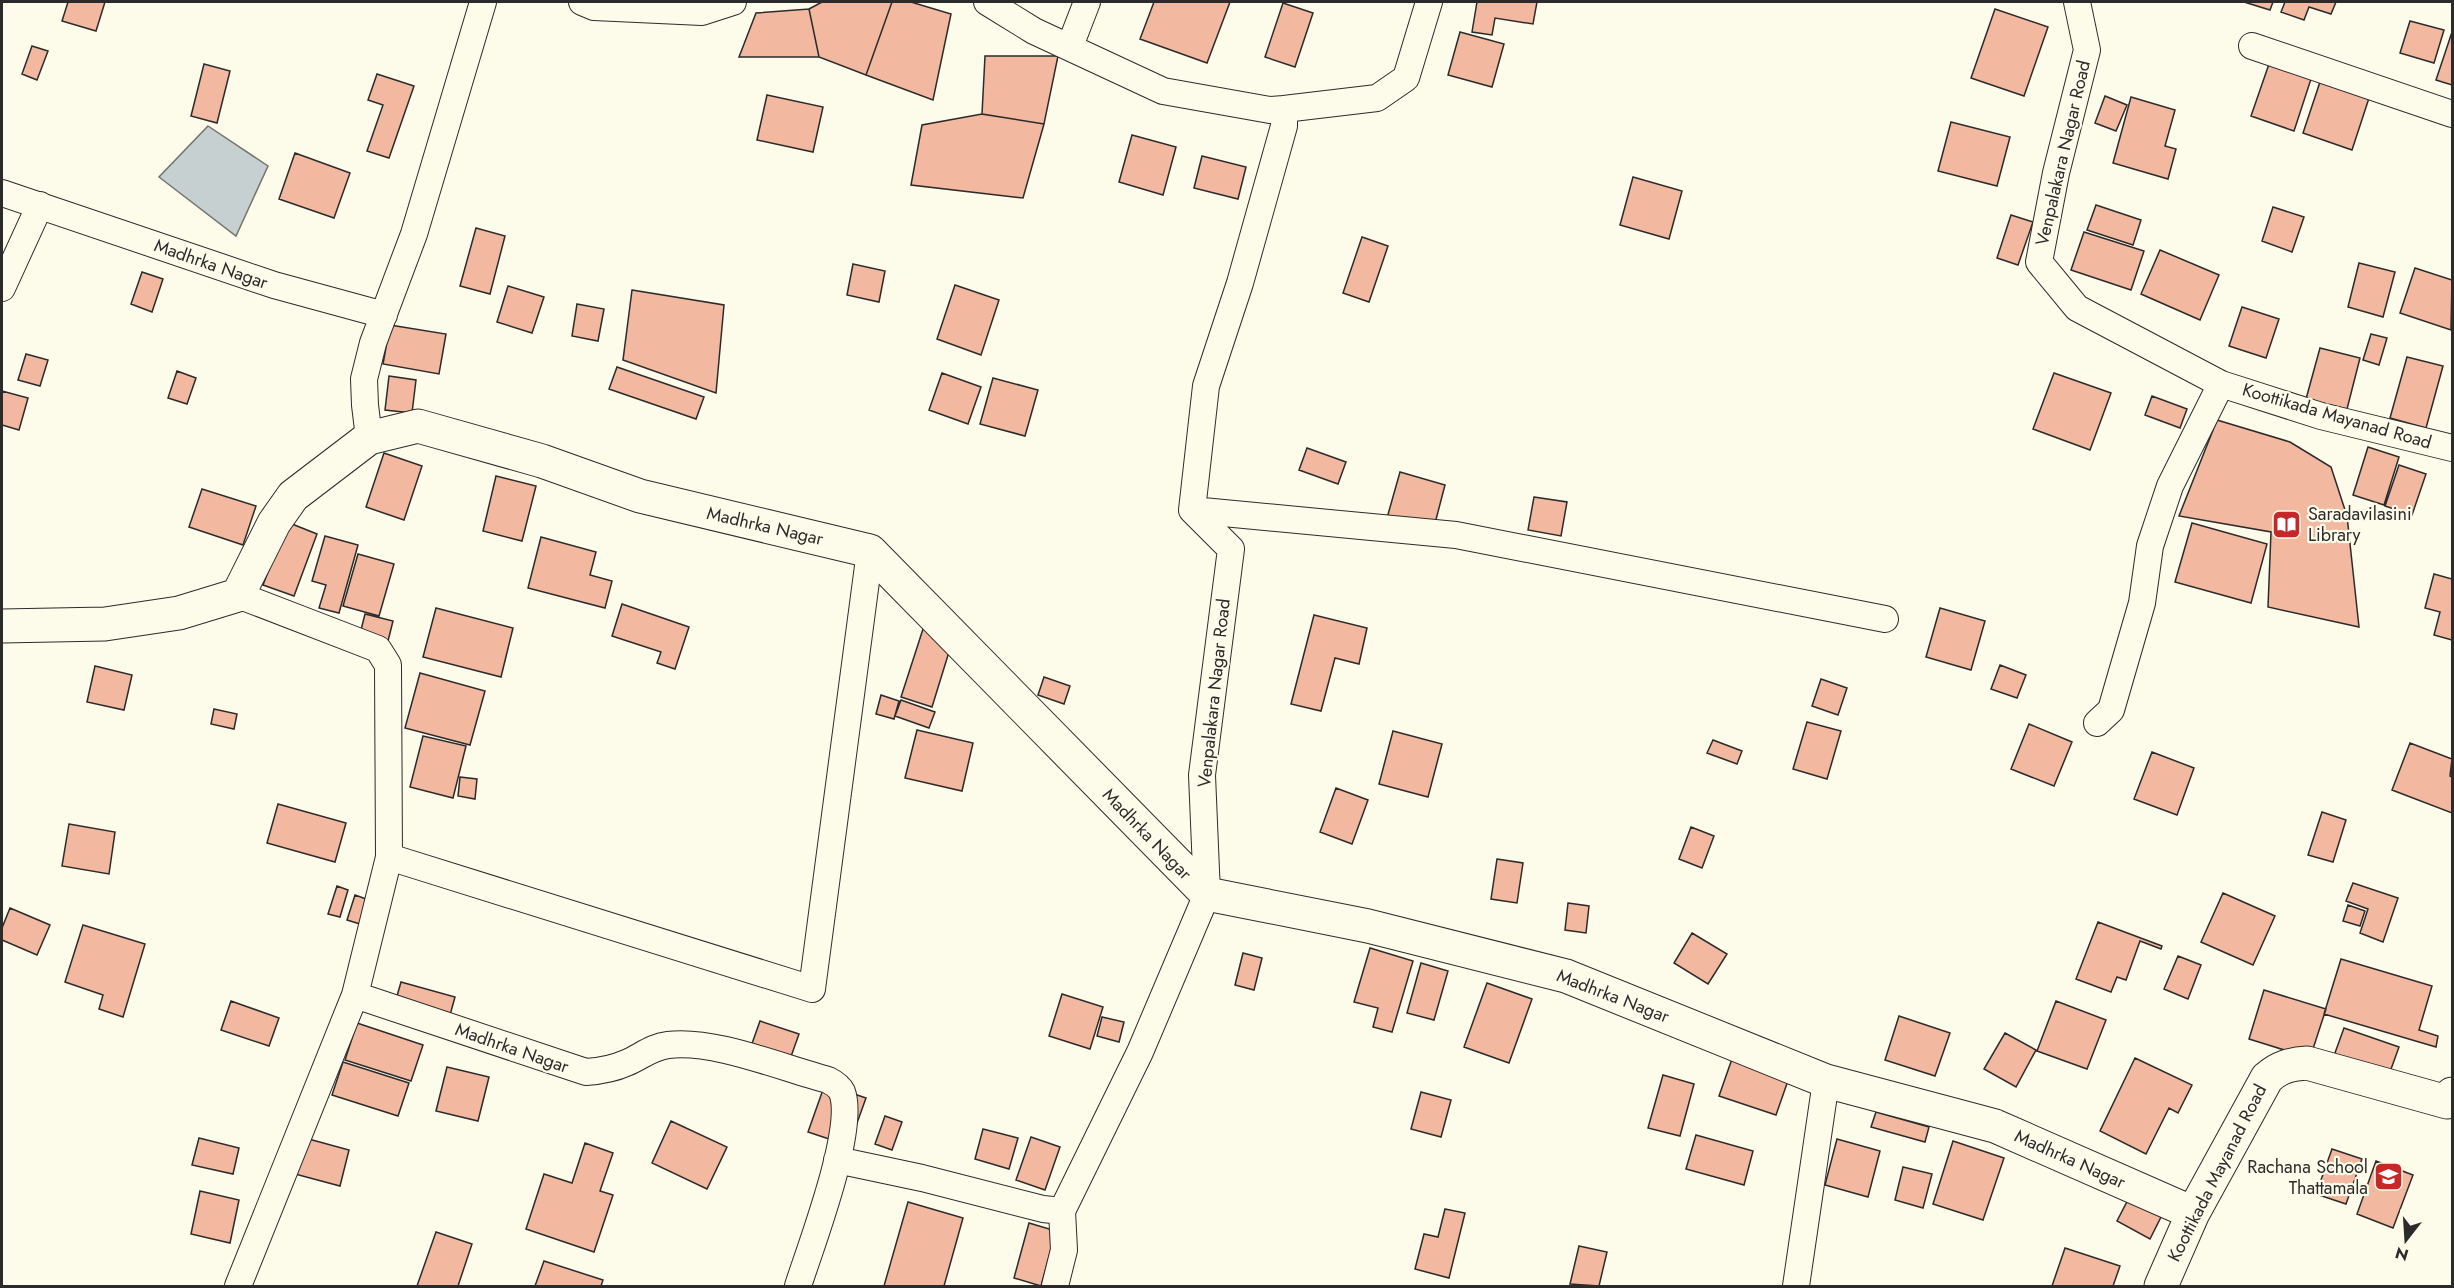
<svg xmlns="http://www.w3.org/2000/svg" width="2454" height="1288" font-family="Jost,sans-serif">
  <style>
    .water { fill: #c7d0d0; stroke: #74746e; stroke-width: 1.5 }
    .building { fill: #f2b8a0; stroke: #2b2b2b; stroke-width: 1.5 }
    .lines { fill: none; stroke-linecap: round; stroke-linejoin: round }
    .street-casing { stroke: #2b2b2b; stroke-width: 28 }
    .secondary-casing { stroke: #2b2b2b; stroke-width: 35 }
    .street { stroke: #fdfbea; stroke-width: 26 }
    .secondary { stroke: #fdfbea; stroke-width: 33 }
    .labels { text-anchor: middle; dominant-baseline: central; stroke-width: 4.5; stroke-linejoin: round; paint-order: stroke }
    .street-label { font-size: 18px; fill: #2b2b2b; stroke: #fdfbea }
    .poi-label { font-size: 18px; fill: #2b2b2b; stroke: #fdfbea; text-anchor: start }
  </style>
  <rect width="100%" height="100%" fill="#fdfbea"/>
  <path class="water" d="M 208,126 L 268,166 L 236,236 L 159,177 Z"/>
  <path class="building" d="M 68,2 L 105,2 L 96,31 L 62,21 Z
    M 822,2 L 892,2 L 866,75 L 819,57 L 809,9 Z
    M 892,2 L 911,2 L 951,14 L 933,100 L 866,75 Z
    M 1154,2 L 1230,2 L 1207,63 L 1140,39 Z
    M 1477,2 L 1537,2 L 1533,24 L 1495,18 L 1492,35 L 1472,32 Z
    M 2244,2 L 2273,2 L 2270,10 Z
    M 2285,2 L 2336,2 L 2331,14 L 2309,7 L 2304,20 L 2281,12 Z
    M 1283,3 L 1313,13 L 1295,67 L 1265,57 Z
    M 809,9 L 819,57 L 739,57 L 756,13 Z
    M 1995,9 L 2048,27 L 2024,96 L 1971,78 Z
    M 2410,21 L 2444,30 L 2434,63 L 2400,53 Z
    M 1460,32 L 1504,44 L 1492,87 L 1448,75 Z
    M 2452,32 L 2452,85 L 2436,80 Z
    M 32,46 L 48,51 L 37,80 L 22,74 Z
    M 985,56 L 1058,56 L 1044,124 L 982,114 Z
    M 204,64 L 230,71 L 217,123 L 191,116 Z
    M 2269,64 L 2311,79 L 2294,131 L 2251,116 Z
    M 377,74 L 414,86 L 389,158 L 367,151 L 383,105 L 368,100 Z
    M 2322,76 L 2371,92 L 2352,150 L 2303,133 Z
    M 767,95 L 823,107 L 813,152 L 757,140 Z
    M 2105,96 L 2127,105 L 2116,131 L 2095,123 Z
    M 2131,97 L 2175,110 L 2165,146 L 2176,149 L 2168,179 L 2113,163 Z
    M 982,114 L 1044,124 L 1023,198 L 911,185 L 922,125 Z
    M 1951,122 L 2010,137 L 1997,186 L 1938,171 Z
    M 1132,135 L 1176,147 L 1163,195 L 1119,182 Z
    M 295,153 L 350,173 L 334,218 L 279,199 Z
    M 1202,156 L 1246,167 L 1238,199 L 1194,188 Z
    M 1633,177 L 1682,191 L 1669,239 L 1620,225 Z
    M 2096,205 L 2141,220 L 2133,245 L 2087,230 Z
    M 2273,207 L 2304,217 L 2292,252 L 2262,241 Z
    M 2011,215 L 2033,222 L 2018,265 L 1997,258 Z
    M 476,228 L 505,236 L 490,294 L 460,286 Z
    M 2084,232 L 2144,251 L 2131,290 L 2071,270 Z
    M 1362,237 L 1388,246 L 1369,302 L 1343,293 Z
    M 2160,250 L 2219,275 L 2200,320 L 2141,294 Z
    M 2359,263 L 2395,272 L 2383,317 L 2348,307 Z
    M 853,264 L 885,271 L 879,302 L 847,295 Z
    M 2415,268 L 2452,280 L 2451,330 L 2400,313 Z
    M 142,272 L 163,279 L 152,312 L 131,304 Z
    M 955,285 L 999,300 L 981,355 L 937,339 Z
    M 508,286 L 544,297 L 532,333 L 497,322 Z
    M 632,290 L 724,305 L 716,393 L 623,360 Z
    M 577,304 L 604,309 L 598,341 L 572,336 Z
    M 2242,307 L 2279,319 L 2266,358 L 2229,346 Z
    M 390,325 L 446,334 L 439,374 L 383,364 Z
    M 2371,334 L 2387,338 L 2379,365 L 2363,360 Z
    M 2320,348 L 2360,358 L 2347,409 L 2306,399 Z
    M 26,354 L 48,360 L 40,386 L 18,380 Z
    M 2407,357 L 2443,366 L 2426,428 L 2390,418 Z
    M 617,367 L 704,397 L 696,419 L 609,389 Z
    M 177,371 L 196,378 L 187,404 L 168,398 Z
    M 942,373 L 981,387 L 968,424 L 929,410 Z
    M 2054,373 L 2111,393 L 2090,450 L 2033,429 Z
    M 389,376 L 416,380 L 412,413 L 385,410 Z
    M 993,378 L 1038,390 L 1025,436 L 980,424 Z
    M 2,391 L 28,398 L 19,430 L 2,425 Z
    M 2152,396 L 2187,409 L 2180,428 L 2145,415 Z
    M 2217,420 L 2290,442 L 2331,467 L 2347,516 L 2359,627 L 2268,607 L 2271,532 L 2179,516 Z
    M 2368,447 L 2399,457 L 2384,505 L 2353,495 Z
    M 1307,448 L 1346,462 L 1338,484 L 1299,470 Z
    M 384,453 L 422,466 L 404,520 L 366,507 Z
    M 2399,465 L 2426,474 L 2412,515 L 2385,506 Z
    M 1400,472 L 1445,485 L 1433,531 L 1387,518 Z
    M 496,476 L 536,486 L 522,541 L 483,531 Z
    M 202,489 L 256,506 L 243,545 L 189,527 Z
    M 1534,497 L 1567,502 L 1561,536 L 1528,530 Z
    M 287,522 L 317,534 L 294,596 L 263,585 Z
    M 2192,523 L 2267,544 L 2251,603 L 2175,582 Z
    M 325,536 L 358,545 L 339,613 L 319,608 L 326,585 L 312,581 Z
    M 541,537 L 596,552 L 590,575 L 612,581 L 605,608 L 528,588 Z
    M 358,554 L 394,564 L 379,616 L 343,606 Z
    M 2434,574 L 2452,579 L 2452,640 L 2434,635 L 2440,612 L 2425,608 Z
    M 622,604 L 689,627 L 675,669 L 657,663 L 661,652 L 612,636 Z
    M 436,608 L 513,628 L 501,677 L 423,657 Z
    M 1940,608 L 1985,621 L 1971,670 L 1926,657 Z
    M 365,614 L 393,621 L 388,641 L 360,634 Z
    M 1314,615 L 1367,628 L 1359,664 L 1335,658 L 1321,711 L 1291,704 Z
    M 923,629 L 953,639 L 932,707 L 901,697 Z
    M 2000,665 L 2026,675 L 2017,698 L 1991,689 Z
    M 95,666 L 132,675 L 124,710 L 87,702 Z
    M 420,673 L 485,691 L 470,745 L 405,728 Z
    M 1044,677 L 1070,686 L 1064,704 L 1038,695 Z
    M 1821,679 L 1847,688 L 1838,715 L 1812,706 Z
    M 881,695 L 899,701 L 894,719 L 876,714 Z
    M 901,700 L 935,712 L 929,728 L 895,716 Z
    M 214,709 L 237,714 L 234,729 L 211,724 Z
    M 1807,722 L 1841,731 L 1827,779 L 1793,769 Z
    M 2029,724 L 2072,742 L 2054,786 L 2011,769 Z
    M 917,730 L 973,743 L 962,791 L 905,778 Z
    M 1393,731 L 1442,744 L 1428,797 L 1379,784 Z
    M 423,736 L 466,746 L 453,798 L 410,787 Z
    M 1713,740 L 1742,751 L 1737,764 L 1707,753 Z
    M 2410,743 L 2452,759 L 2450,776 L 2452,777 L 2452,813 L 2392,790 Z
    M 2152,752 L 2194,768 L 2177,815 L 2134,799 Z
    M 460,777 L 477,779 L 475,799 L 458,796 Z
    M 1336,788 L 1368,800 L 1352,844 L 1320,832 Z
    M 278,804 L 346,823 L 335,862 L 267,843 Z
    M 2322,812 L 2346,820 L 2333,862 L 2308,855 Z
    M 69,824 L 115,832 L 109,874 L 62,866 Z
    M 1691,827 L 1714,836 L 1702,868 L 1679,859 Z
    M 1497,859 L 1523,863 L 1517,903 L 1491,899 Z
    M 2353,883 L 2398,898 L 2383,942 L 2360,933 L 2368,909 L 2346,901 Z
    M 337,886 L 348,890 L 340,917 L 328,914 Z
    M 2223,893 L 2275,916 L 2253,965 L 2201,942 Z
    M 355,895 L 369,900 L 360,924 L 347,920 Z
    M 1568,903 L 1589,906 L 1586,933 L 1565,930 Z
    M 2348,905 L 2365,911 L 2360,926 L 2343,921 Z
    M 10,908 L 50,925 L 37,955 L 2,940 L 2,928 Z
    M 2098,922 L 2162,946 L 2161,949 L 2140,941 L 2126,980 L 2117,977 L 2111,992 L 2076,979 Z
    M 83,925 L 145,944 L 123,1017 L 99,1009 L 103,995 L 65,982 Z
    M 1692,933 L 1727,954 L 1708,984 L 1674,963 Z
    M 1370,948 L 1413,961 L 1392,1032 L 1373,1027 L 1378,1008 L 1354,1002 Z
    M 1243,953 L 1262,958 L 1254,990 L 1235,985 Z
    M 2178,956 L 2201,965 L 2188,999 L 2164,989 Z
    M 2341,959 L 2432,986 L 2419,1030 L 2438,1036 L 2436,1047 L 2324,1014 Z
    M 1421,963 L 1448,971 L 1434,1020 L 1407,1013 Z
    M 401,982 L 455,997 L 447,1026 L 393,1010 Z
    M 1487,983 L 1532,999 L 1509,1063 L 1464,1047 Z
    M 2264,990 L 2326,1009 L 2310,1058 L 2249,1039 Z
    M 1062,994 L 1103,1007 L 1090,1049 L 1049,1036 Z
    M 231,1001 L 279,1018 L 269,1046 L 221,1030 Z
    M 2056,1001 L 2106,1020 L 2087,1069 L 2037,1051 Z
    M 1899,1016 L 1950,1033 L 1935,1076 L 1885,1060 Z
    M 1102,1017 L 1124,1022 L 1119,1042 L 1097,1036 Z
    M 760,1021 L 799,1034 L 788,1065 L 749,1052 Z
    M 357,1023 L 423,1045 L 411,1081 L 345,1060 Z
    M 2344,1028 L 2399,1047 L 2386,1083 L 2331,1064 Z
    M 2005,1033 L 2036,1050 L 2016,1087 L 1984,1069 Z
    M 1733,1056 L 1790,1075 L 1776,1115 L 1719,1096 Z
    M 2135,1058 L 2192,1085 L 2178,1113 L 2169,1108 L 2146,1154 L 2100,1131 Z
    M 343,1062 L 409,1083 L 398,1116 L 332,1095 Z
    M 447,1067 L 489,1077 L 478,1121 L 436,1111 Z
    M 1663,1075 L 1694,1084 L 1680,1136 L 1648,1128 Z
    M 825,1084 L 866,1098 L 852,1137 L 832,1140 L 808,1132 Z
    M 1421,1092 L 1451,1100 L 1441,1137 L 1411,1129 Z
    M 1876,1112 L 1929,1127 L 1925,1142 L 1871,1127 Z
    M 885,1116 L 902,1122 L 892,1150 L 875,1144 Z
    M 671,1121 L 727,1147 L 707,1189 L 652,1163 Z
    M 983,1129 L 1018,1138 L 1009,1169 L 975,1159 Z
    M 1696,1135 L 1753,1151 L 1744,1185 L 1686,1169 Z
    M 1031,1137 L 1060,1147 L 1045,1190 L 1016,1180 Z
    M 199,1138 L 239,1148 L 233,1174 L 192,1165 Z
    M 305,1138 L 349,1150 L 340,1186 L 295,1174 Z
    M 1837,1139 L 1880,1151 L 1868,1197 L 1825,1185 Z
    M 1953,1141 L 2004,1158 L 1983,1220 L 1933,1204 Z
    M 585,1143 L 613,1153 L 600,1191 L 613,1195 L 594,1252 L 526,1229 L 544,1174 L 572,1183 Z
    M 2332,1149 L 2362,1159 L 2346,1204 L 2316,1194 Z
    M 2376,1161 L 2413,1175 L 2393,1228 L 2357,1214 Z
    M 1903,1167 L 1932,1174 L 1923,1208 L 1895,1200 Z
    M 200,1191 L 239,1200 L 230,1243 L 191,1234 Z
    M 2131,1194 L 2164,1211 L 2150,1239 L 2117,1221 Z
    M 908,1202 L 963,1218 L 944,1286 L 884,1286 Z
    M 1445,1209 L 1465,1213 L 1449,1278 L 1415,1269 L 1424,1234 L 1438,1237 Z
    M 1029,1223 L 1056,1231 L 1041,1286 L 1014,1278 Z
    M 436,1232 L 472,1244 L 458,1286 L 417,1286 Z
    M 1579,1246 L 1607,1252 L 1599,1286 L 1570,1284 Z
    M 2065,1248 L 2120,1266 L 2113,1286 L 2052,1286 Z
    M 544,1261 L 603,1280 L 601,1286 L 535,1286 Z"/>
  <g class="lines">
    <defs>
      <path id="street" d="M 582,2 L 594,7 L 702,12 L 733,2
        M 987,2 L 1034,31 L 1163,91 L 1270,110 L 1284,109 L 1284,126 L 1240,283 L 1206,386 L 1192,510 L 1231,549 L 1202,775 L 1207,894 L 1140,1052 L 1062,1211 L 1064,1250 L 1055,1286
        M 2077,2 L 2087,50 L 2056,173 L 2039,262 L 2077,308 L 2221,384 L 2321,416 L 2452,448
        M 1070,46 L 1087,2
        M 2252,46 L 2452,114
        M 1284,109 L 1377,98 L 1406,78 L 1429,2
        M 2,193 L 274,285 L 384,315
        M 2,288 L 40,205
        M 369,438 L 365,405 L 364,379 L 373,343 L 414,234 L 483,2
        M 1192,510 L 1456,535 L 1885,619
        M 2097,723 L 2111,710 L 2142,603 L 2150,546 L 2170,486 L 2221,384
        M 389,857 L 812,989 L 870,551
        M 355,995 L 586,1072 C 600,1071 613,1069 626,1063 C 641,1057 651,1047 668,1045 C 714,1039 782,1068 828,1080 C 834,1083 839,1086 842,1092 C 856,1129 811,1245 798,1286
        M 837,1160 L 922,1178 L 1043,1209 L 1062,1211
        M 238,1286 L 355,995 L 389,857 L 388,665 L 378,649 L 238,595
        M 1796,1286 L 1826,1081"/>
      <path id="secondary" d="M 2,626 L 105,624 L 179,613 L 238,595 L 274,523 L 293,496 L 369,438 L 418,426 L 542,461 L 640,496 L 870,551 L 1207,894 L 1368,926 L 1566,976 L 1826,1081 L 1995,1126 L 2193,1213
        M 2161,1286 L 2193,1213 L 2267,1078 C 2279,1067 2291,1064 2307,1063 L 2447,1102 L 2452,1094"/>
    </defs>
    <use href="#street" class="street-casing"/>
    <use href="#secondary" class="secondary-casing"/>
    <use href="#street" class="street"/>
    <use href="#secondary" class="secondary"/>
  </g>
  <defs>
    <symbol id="library-square" viewBox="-11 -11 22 22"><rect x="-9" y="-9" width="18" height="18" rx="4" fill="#c62828" stroke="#fdfbea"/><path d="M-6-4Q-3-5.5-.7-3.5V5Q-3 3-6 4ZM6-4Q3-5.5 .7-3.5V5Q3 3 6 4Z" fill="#fff"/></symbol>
    <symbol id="school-square" viewBox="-11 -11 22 22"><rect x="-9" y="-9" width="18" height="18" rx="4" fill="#c62828" stroke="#fdfbea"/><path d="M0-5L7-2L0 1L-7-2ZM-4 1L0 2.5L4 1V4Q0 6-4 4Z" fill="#fff"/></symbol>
  </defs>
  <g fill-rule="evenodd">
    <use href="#library-square" x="2270" y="508" width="33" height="33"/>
    <use href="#school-square" x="2372" y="1160" width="33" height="33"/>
  </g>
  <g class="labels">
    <g class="street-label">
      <text transform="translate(2063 153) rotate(-77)">Venpalakara Nagar Road</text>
      <text transform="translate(211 264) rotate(19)">Madhrka Nagar</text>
      <text transform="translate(2337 416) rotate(16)">Koottikada Mayanad Road</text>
      <text transform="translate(765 526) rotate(13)">Madhrka Nagar</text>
      <text transform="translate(1214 693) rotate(-84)">Venpalakara Nagar Road</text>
      <text transform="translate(1147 834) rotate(46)">Madhrka Nagar</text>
      <text transform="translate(1613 996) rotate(21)">Madhrka Nagar</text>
      <text transform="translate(512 1048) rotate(19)">Madhrka Nagar</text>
      <text transform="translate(2070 1159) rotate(24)">Madhrka Nagar</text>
      <text transform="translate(2217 1173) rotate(-63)">Koottikada Mayanad Road</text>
    </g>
    <g class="poi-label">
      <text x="2308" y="514">Saradavilasini<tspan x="2308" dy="21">Library</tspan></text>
      <text x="2368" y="1167" text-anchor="end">Rachana School<tspan x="2368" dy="21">Thattamala</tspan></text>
    </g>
  </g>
  <rect width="2454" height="1288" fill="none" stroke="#2b2b2b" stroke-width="6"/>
  <g transform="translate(2406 1240) rotate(197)" stroke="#fdfbea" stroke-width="4.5" paint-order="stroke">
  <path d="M0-4.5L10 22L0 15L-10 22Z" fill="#2b2b2b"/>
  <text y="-9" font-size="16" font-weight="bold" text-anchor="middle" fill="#2b2b2b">N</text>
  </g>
</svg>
